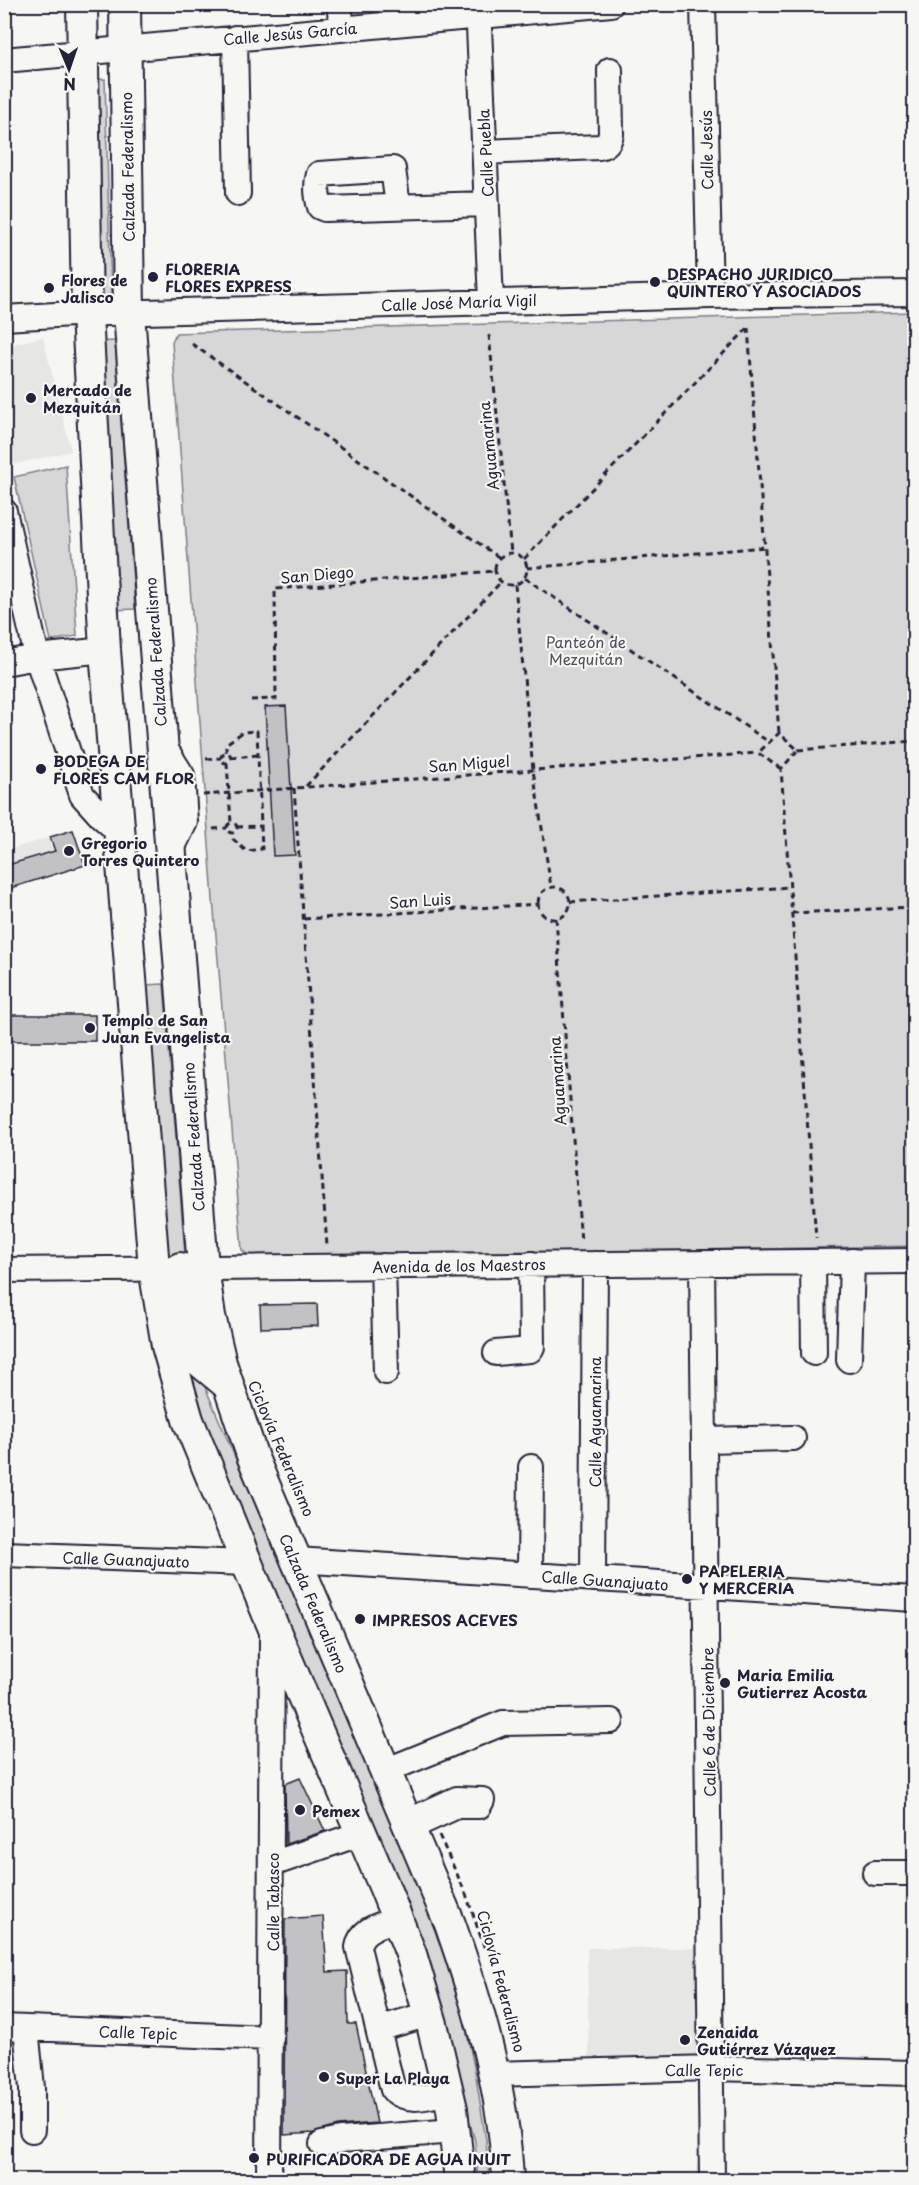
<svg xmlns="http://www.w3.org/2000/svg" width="919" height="2185" font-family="'Playpen Sans',sans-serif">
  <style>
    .built { fill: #e6e6e4 }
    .green { fill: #d7d7d7; stroke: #7c7c89; stroke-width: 1.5 }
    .building { fill: #c2c2c4; stroke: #22223b; stroke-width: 1.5 }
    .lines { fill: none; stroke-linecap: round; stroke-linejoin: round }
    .minor-casing { stroke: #22223b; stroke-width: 28 }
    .major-casing { stroke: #22223b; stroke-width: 34 }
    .path { stroke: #22223b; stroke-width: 3; stroke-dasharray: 6 4.5; stroke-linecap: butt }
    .minor { stroke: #f6f6f2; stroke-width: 24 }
    .major { stroke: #f6f6f2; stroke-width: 30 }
    .poi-dot { fill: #22223b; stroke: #f6f6f2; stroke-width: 2 }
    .labels { text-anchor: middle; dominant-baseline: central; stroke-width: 4.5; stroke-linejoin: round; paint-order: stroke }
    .street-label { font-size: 15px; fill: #22223b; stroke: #f6f6f2 }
    .poi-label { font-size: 15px; font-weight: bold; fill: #22223b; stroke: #f6f6f2; text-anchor: start }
    .park-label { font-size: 15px; fill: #4f4f62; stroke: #f6f6f2 }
  </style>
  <rect width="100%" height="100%" fill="#f6f6f2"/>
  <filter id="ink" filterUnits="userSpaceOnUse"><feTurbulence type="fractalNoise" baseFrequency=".0167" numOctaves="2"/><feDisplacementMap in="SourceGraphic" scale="12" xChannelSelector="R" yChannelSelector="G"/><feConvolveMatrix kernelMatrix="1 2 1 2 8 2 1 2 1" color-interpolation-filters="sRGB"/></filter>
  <g filter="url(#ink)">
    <path class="built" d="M 43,337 L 71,451 L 8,466 L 4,451 L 5,346 Z
      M 73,830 L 85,865 L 5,890 L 5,851 Z
      M 587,1948 L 697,1948 L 699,2059 L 589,2058 Z"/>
    <path class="green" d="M 105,79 L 111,296 L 91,297 L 85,80 Z
      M 914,312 L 914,1246 L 252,1258 L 242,1250 L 213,899 L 172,342 L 176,333 Z
      M 115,341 L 135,609 L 114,610 L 93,342 Z
      M 66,465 L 77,636 L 51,641 L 14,477 Z
      M 164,984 L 185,1255 L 166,1255 L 145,985 Z
      M 193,1359 L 428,1908 L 463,2015 L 475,2071 L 486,2140 L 489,2180 L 478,2180 L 475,2141 L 417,1938 L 200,1425 L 183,1362 Z"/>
    <path class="building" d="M 286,706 L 295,855 L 273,856 L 265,707 Z
      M 73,830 L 85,865 L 4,890 L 4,866 L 55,851 L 50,837 Z
      M 4,1015 L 95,1015 L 95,1041 L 4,1041 Z
      M 317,1304 L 318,1326 L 261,1328 L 260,1305 Z
      M 300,1778 L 325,1831 L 286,1844 L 285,1784 Z
      M 323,1916 L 327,1972 L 347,1971 L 348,2024 L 356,2024 L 377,2123 L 338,2126 L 314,2133 L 284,2135 L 285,1919 Z"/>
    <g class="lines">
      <defs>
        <path id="minor" d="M 339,4 L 342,28
          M 478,4 L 491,301
          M 703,4 L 710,296
          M 235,38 L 238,193
          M 4,60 L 611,4
          M 485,152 L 599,147 C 607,145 609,142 611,134 L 610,70
          M 398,206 L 393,169 L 319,174 C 316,184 317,197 320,207 L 325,209 L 487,204
          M 4,318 L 73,314 L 710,296 L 914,293
          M 4,511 L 37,657 L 82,795 L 101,816 L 119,832
          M 4,663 L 37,657 L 105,650
          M 163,745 L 182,775 L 185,822 L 171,851
          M 813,1262 L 814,1353
          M 702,1263 L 712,2180
          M 383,1266 L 386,1372
          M 4,1270 L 914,1261
          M 496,1353 L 530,1350 L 532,1347 L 531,1264
          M 849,1360 L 852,1261
          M 704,1440 L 793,1438
          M 4,1554 L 247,1563
          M 296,1560 L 914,1599
          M 530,1575 L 531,1467
          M 593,1579 L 595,1264
          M 385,1771 L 503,1723 L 611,1721
          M 407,1822 L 457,1799 L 482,1800 L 479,1806 L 457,1806 L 409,1828
          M 272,1864 L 362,1833
          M 875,1873 L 914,1873
          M 397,1919 C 381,1925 361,1928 358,1947 L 393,2090 C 409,2104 429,2096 448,2092
          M 4,2027 L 271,2038
          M 26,2028 L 32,2088 L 32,2130
          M 378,2029 L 429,2014
          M 494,2074 L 712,2068 L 914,2073
          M 322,2144 L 341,2140 L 454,2131
          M 269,2180 L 272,1633"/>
        <path id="major" d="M 82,4 L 87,314 L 105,650 L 154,1268 L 167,1346 L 188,1420 L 272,1624 L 384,1886 L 411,1954 L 432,2024 L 452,2109 L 460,2180
          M 125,4 L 129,313 L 203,1268 L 210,1316 L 221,1363 L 253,1458 L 450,1924 C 479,2007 504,2092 508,2180
          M 180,1268 L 187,1316 L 198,1360 L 227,1384"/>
      </defs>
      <use href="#minor" class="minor-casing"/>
      <use href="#major" class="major-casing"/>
      <path class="path" d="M 748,328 L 779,733
        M 489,335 L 511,553
        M 192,344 L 500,558
        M495 569a16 16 0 1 1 32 0a16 16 0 1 1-32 0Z
        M 524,559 L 748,328
        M 527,568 L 765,547
        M 525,578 L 769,742
        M 515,585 L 533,770 L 551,887
        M 251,700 L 276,699 L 275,589 L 495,571
        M 798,750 L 914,741
        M 226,752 L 226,744 L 243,732 L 257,731 L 262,849 L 246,851 L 233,839 L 232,833
        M221 758a5 5 0 1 1 10 0a5 5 0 1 1-10 0Z
        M 231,757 L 258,755
        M 206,759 L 221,758
        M 227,763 L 231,823
        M 781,769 L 758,753 L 779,733 L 798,750 L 781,769 L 816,1238
        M 306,786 L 501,582
        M 294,788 L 327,1246
        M 203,795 L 758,753
        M227 828a5 5 0 1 1 10 0a5 5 0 1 1-10 0Z
        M 237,827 L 261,826
        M 213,829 L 227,828
        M538 903a16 16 0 1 1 32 0a16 16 0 1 1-32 0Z
        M 570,902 L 790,887
        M 792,913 L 914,907
        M 556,918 L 581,1242
        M 304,919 L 539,904
        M 439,1835 L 466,1894 L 485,1949"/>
      <use href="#minor" class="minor"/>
      <use href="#major" class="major"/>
    </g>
  </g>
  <g class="poi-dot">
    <circle cx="153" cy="277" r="6"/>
    <circle cx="655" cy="282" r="6"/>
    <circle cx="49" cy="288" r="6"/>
    <circle cx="31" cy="398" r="6"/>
    <circle cx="41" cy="769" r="6"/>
    <circle cx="69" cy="851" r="6"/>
    <circle cx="90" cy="1028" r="6"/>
    <circle cx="687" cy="1579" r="6"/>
    <circle cx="360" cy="1619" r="6"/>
    <circle cx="725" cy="1683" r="6"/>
    <circle cx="300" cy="1810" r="6"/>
    <circle cx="685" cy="2040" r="6"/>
    <circle cx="324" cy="2077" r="6"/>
    <circle cx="254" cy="2158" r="6"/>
  </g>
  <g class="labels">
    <g class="street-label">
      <text transform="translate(290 33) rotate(-5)">Calle Jesús García</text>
      <text transform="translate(706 150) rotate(-91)">Calle Jesús</text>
      <text transform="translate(485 153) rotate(-93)">Calle Puebla</text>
      <text transform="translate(127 167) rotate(-91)">Calzada Federalismo</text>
      <text transform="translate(459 302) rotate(-2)">Calle José María Vigil</text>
      <text transform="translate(488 446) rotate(-96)">Aguamarina</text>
      <text transform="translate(317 574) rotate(-5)">San Diego</text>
      <text transform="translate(155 652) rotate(-94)">Calzada Federalismo</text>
      <text transform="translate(469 763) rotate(-4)">San Miguel</text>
      <text transform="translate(420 900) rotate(-4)">San Luis</text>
      <text transform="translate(557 1081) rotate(-94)">Aguamarina</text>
      <text transform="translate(193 1137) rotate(-94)">Calzada Federalismo</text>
      <text transform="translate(459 1265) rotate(-1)">Avenida de los Maestros</text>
      <text transform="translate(594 1422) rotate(-90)">Calle Aguamarina</text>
      <text transform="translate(282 1448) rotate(67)">Ciclovía Federalismo</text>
      <text transform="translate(126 1559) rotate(2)">Calle Guanajuato</text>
      <text transform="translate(605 1580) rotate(4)">Calle Guanajuato</text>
      <text transform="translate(314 1603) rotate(67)">Calzada Federalismo</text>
      <text transform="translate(708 1722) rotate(-91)">Calle 6 de Diciembre</text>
      <text transform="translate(272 1902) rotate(-90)">Calle Tabasco</text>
      <text transform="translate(502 1981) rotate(75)">Ciclovía Federalismo</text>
      <text transform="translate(138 2032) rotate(2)">Calle Tepic</text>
      <text x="704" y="2069">Calle Tepic</text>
    </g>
    <g class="poi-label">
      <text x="165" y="268">FLORERIA<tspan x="165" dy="17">FLORES EXPRESS</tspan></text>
      <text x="667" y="273">DESPACHO JURIDICO<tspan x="667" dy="17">QUINTERO Y ASOCIADOS</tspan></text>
      <text x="61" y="279">Flores de<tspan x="61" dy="17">Jalisco</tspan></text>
      <text x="43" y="389">Mercado de<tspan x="43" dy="17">Mezquitán</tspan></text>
      <text x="53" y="760">BODEGA DE<tspan x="53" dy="17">FLORES CAM FLOR</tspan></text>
      <text x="81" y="842">Gregorio<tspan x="81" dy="17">Torres Quintero</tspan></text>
      <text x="102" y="1019">Templo de San<tspan x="102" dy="17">Juan Evangelista</tspan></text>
      <text x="699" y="1570">PAPELERIA<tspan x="699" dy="17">Y MERCERIA</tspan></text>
      <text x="372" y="1619">IMPRESOS ACEVES</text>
      <text x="737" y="1674">Maria Emilia<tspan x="737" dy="17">Gutierrez Acosta</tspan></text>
      <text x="312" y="1810">Pemex</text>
      <text x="697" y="2031">Zenaida<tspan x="697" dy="17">Gutiérrez Vázquez</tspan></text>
      <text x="336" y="2077">Super La Playa</text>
      <text x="266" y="2158">PURIFICADORA DE AGUA INUIT</text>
    </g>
    <g class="park-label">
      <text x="586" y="641">Panteón de<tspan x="586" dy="17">Mezquitán</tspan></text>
    </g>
  </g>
  <rect width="919" height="2185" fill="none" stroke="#f6f6f2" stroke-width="24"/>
  <rect x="12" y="12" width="895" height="2161" fill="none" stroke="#22223b" stroke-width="2" filter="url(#ink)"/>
  <g transform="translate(69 69) rotate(178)" stroke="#f6f6f2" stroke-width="4.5" paint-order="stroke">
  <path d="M0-4.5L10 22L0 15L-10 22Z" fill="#22223b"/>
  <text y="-9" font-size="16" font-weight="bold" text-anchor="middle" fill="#22223b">N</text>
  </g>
</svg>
